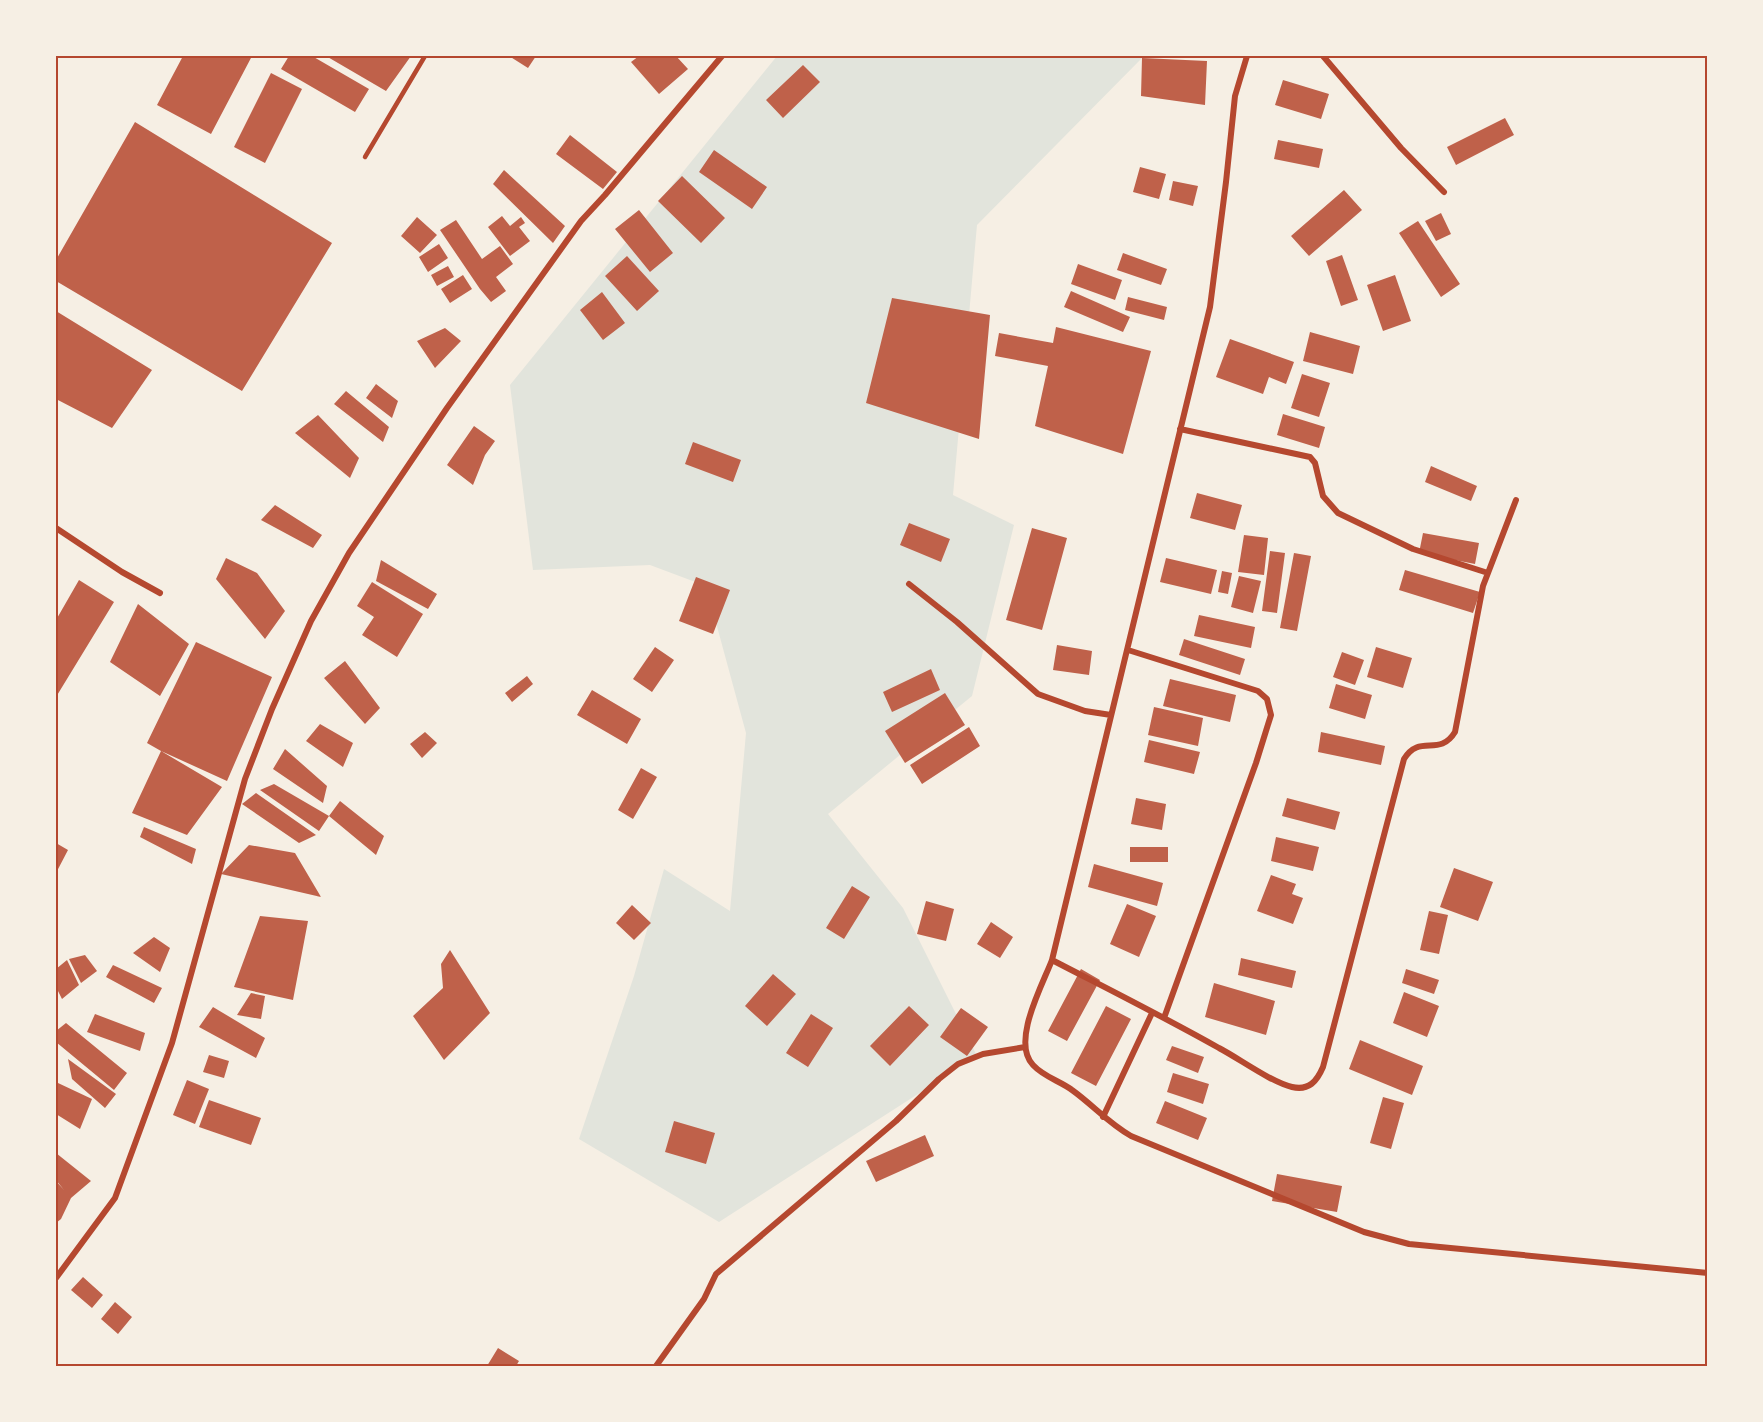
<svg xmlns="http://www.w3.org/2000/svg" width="1763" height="1422" font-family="'Space Grotesk',sans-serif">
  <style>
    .green { fill: #e2e4dc }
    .building { fill: #bf614a }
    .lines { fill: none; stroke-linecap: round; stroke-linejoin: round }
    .service { stroke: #b5482f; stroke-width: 4.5 }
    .minor { stroke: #b5482f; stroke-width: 6 }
    .neatline { fill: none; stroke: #b5482f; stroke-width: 2 }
  </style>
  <rect width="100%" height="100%" fill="#f6efe4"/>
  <path class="green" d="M 777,56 L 1138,56 L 1142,58 L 977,225 L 953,495 L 1014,525 L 972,696 L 828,814 L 903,908 L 977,1056 L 719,1222 L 579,1139 L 634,976 L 664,869 L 730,911 L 746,733 L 706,586 L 650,565 L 533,570 L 510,385 Z"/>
  <path class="building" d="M 183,56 L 252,56 L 211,134 L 157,105 Z
    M 289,56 L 312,56 L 369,89 L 355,112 L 281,69 Z
    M 326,56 L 411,56 L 386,91 Z
    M 509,56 L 536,56 L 528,68 Z
    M 639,56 L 676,56 L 688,69 L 659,94 L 631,62 Z
    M 1142,58 L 1207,61 L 1205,105 L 1141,96 Z
    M 803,65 L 820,82 L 783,118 L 766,100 Z
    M 271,73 L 302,89 L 265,163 L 234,147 Z
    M 1283,80 L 1329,94 L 1321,119 L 1275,105 Z
    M 1505,118 L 1514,135 L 1456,165 L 1447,147 Z
    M 135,122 L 332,243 L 242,391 L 56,281 L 56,260 Z
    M 570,135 L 617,172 L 603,189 L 556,154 Z
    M 1278,140 L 1323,149 L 1319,168 L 1274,159 Z
    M 714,150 L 767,187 L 752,209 L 699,172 Z
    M 1140,167 L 1166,174 L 1159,199 L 1133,192 Z
    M 504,170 L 565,226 L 553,243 L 493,184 Z
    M 682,176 L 725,218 L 701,243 L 658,201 Z
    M 1173,181 L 1198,186 L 1193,206 L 1169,200 Z
    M 1344,190 L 1362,210 L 1309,256 L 1291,236 Z
    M 639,210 L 673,253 L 650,272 L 615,229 Z
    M 1441,213 L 1451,234 L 1436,241 L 1425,221 Z
    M 502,216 L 510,226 L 521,217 L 525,223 L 519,227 L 530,241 L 510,256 L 488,227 Z
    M 417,217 L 437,235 L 420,253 L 401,236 Z
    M 456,220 L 482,259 L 500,246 L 513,264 L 496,277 L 506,291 L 491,302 L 480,289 L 440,230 Z
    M 1418,221 L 1460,284 L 1441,297 L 1399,233 Z
    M 439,244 L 448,258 L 428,272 L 419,257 Z
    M 1123,253 L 1167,269 L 1161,285 L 1117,270 Z
    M 1342,255 L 1358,300 L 1341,306 L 1326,261 Z
    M 627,256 L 659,291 L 637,311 L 605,276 Z
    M 1078,264 L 1122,280 L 1115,300 L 1071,284 Z
    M 448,266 L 454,277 L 437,286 L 431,275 Z
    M 463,275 L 472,289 L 450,303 L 441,289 Z
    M 1395,275 L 1411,321 L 1383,331 L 1367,285 Z
    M 1071,291 L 1130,317 L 1123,332 L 1064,307 Z
    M 602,292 L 625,323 L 603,340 L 580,310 Z
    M 1128,297 L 1167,307 L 1164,320 L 1125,310 Z
    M 892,298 L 990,315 L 979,439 L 866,403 Z
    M 56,311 L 152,370 L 112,428 L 56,399 Z
    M 1056,327 L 1151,351 L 1123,454 L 1035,426 L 1048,366 L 995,356 L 999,333 L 1053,343 Z
    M 445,328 L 461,341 L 435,368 L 417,341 Z
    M 1310,332 L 1360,346 L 1353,374 L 1303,361 Z
    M 1230,339 L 1294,362 L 1286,384 L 1269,377 L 1263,394 L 1216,377 Z
    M 1302,374 L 1330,383 L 1319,417 L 1291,408 Z
    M 376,384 L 398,401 L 392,418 L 366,398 Z
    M 346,391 L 389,427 L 383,442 L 334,404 Z
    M 1283,414 L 1325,427 L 1319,448 L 1277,435 Z
    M 318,415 L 359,458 L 350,478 L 295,433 Z
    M 474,426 L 495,441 L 485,455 L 473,485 L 447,465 Z
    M 693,442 L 741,460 L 733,482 L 685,464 Z
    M 1431,466 L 1477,486 L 1471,501 L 1425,482 Z
    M 1197,493 L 1242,505 L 1235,530 L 1190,518 Z
    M 275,505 L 322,535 L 313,548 L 261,520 Z
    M 909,523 L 950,539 L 941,562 L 900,545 Z
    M 1032,528 L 1067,538 L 1042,630 L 1006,620 Z
    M 1423,533 L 1479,543 L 1475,564 L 1419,553 Z
    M 1244,535 L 1268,538 L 1264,575 L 1238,572 Z
    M 1270,551 L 1285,553 L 1277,613 L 1262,611 Z
    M 1294,553 L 1311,556 L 1297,631 L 1280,628 Z
    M 226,558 L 257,573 L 285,611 L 265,639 L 216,579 Z
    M 1166,558 L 1217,570 L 1211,594 L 1160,582 Z
    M 381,560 L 437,594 L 428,609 L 376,581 Z
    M 1405,570 L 1480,592 L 1473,613 L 1399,590 Z
    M 1222,571 L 1232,573 L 1228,594 L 1218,592 Z
    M 1239,576 L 1261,581 L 1253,613 L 1231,607 Z
    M 696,577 L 730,590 L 713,634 L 679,621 Z
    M 79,580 L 114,602 L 56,697 L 56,620 Z
    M 372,582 L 423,614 L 397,657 L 362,635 L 374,617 L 357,606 Z
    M 138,604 L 189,644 L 160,696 L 110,662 Z
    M 1199,615 L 1255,627 L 1251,648 L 1194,636 Z
    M 1184,639 L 1245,659 L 1240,675 L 1179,655 Z
    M 196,642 L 272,677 L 227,781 L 161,751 L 222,787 L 187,835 L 132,813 L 161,751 L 147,743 Z
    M 1057,645 L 1092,651 L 1089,675 L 1053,670 Z
    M 655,647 L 674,660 L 652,692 L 633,679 Z
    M 1376,647 L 1412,658 L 1403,688 L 1367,677 Z
    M 1342,652 L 1364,660 L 1355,685 L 1333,677 Z
    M 345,661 L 380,708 L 365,724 L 324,678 Z
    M 931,669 L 940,690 L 892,712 L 883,692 Z
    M 527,676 L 533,684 L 512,702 L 505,693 Z
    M 1170,679 L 1236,695 L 1230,722 L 1163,706 Z
    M 1336,684 L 1372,695 L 1365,719 L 1329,708 Z
    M 592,690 L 641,719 L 627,744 L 577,715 Z
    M 945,693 L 965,725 L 905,763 L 885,731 Z
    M 1154,707 L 1203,718 L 1198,746 L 1148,735 Z
    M 320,724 L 353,743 L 343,767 L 306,741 Z
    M 969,727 L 980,746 L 922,784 L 910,765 Z
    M 425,732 L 437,743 L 422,758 L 410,744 Z
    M 1321,732 L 1385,746 L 1381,765 L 1318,752 Z
    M 1149,740 L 1200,752 L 1194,774 L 1144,762 Z
    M 285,749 L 327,786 L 323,803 L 273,769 Z
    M 641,768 L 657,777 L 633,819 L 618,810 Z
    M 274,784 L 329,816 L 319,831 L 260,790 Z
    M 256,793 L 316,835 L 299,843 L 242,804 Z
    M 1136,798 L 1166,804 L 1162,830 L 1131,824 Z
    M 1287,798 L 1340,812 L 1335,830 L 1282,816 Z
    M 340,801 L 384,836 L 376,855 L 329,816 Z
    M 144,827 L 196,849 L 192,864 L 140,837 Z
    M 1276,837 L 1319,847 L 1313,871 L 1271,861 Z
    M 56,843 L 68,850 L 56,873 Z
    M 249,845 L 295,853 L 321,897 L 221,874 Z
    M 1130,847 L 1168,847 L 1168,862 L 1130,862 Z
    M 1094,864 L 1163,883 L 1157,906 L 1088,887 Z
    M 1454,868 L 1493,882 L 1478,921 L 1440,907 Z
    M 1271,875 L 1296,884 L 1292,894 L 1303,898 L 1293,924 L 1257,911 Z
    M 852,886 L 870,897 L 844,939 L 826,928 Z
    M 926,901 L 954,909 L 946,941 L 917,934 Z
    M 1127,904 L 1156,916 L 1139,957 L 1110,944 Z
    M 632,905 L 651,923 L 634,940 L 616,923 Z
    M 1429,911 L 1448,915 L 1439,954 L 1420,950 Z
    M 260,916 L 308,921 L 293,1000 L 234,987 Z
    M 991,922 L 1013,937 L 1000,958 L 977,944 Z
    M 154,937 L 170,948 L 160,972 L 133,953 Z
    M 450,950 L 490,1013 L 444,1060 L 413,1016 L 443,988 L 441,964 Z
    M 85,955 L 97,971 L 81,983 L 69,959 Z
    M 1241,958 L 1296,971 L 1292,988 L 1238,975 Z
    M 67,960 L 79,985 L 62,999 L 56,987 L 56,969 Z
    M 113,965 L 162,988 L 154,1003 L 106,977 Z
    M 1081,969 L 1100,980 L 1067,1041 L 1048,1031 Z
    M 1406,969 L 1439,980 L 1434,994 L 1402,983 Z
    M 773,974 L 796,994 L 767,1026 L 745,1006 Z
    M 1214,983 L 1275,1001 L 1266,1035 L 1205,1017 Z
    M 1404,992 L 1439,1006 L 1427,1037 L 1393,1023 Z
    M 251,993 L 265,996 L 261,1019 L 237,1015 Z
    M 909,1006 L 929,1025 L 890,1066 L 870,1046 Z
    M 1106,1006 L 1131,1019 L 1096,1086 L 1071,1073 Z
    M 213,1007 L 265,1038 L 256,1058 L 199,1027 Z
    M 961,1008 L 988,1027 L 967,1056 L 940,1037 Z
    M 95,1014 L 145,1033 L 140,1051 L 87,1032 Z
    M 811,1014 L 833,1028 L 808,1067 L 786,1053 Z
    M 66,1023 L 127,1073 L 114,1090 L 56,1042 L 56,1031 Z
    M 1360,1040 L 1423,1066 L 1412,1095 L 1349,1069 Z
    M 1172,1046 L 1204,1057 L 1198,1073 L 1166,1060 Z
    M 209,1055 L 229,1061 L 224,1078 L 203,1072 Z
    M 68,1059 L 116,1094 L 105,1108 L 72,1079 Z
    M 1173,1073 L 1209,1084 L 1203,1104 L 1167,1092 Z
    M 187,1080 L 209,1089 L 195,1124 L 173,1115 Z
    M 58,1083 L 92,1099 L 80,1129 L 56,1114 L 56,1089 Z
    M 1383,1097 L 1404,1103 L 1391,1149 L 1370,1143 Z
    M 209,1100 L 261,1118 L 251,1145 L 199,1127 Z
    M 1165,1101 L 1207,1118 L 1198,1140 L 1156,1123 Z
    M 674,1121 L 715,1133 L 706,1164 L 665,1152 Z
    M 925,1135 L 934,1156 L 876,1182 L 866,1161 Z
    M 56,1153 L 91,1181 L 71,1198 L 61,1219 L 56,1223 L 56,1181 L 64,1190 L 56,1180 Z
    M 1277,1174 L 1342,1186 L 1337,1212 L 1272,1201 Z
    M 83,1277 L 103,1295 L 92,1308 L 71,1290 Z
    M 115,1302 L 132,1317 L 118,1334 L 101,1319 Z
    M 498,1348 L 519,1361 L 516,1366 L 487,1366 Z"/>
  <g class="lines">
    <path class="service" d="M 365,157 L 425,56"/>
    <path class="minor" d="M 1247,56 L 1235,96 L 1226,182 L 1210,307 L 1052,960 C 1042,986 1011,1042 1033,1065 C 1044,1077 1060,1081 1072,1090 C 1093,1105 1108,1123 1131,1136 L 1364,1232 L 1409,1244 L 1708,1273
      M 1323,56 L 1401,148 L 1444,192
      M 1180,429 L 1310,457 L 1315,463 L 1323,496 L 1338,513 L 1413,549 L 1488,573
      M 56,528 L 122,572 L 160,593
      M 909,584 L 957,622 L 1038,694 L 1085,711 L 1111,715
      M 1128,650 L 1258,691 L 1267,699 L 1271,715 L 1256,763 L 1164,1018
      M 1052,960 C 1108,989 1164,1017 1219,1048 C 1240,1059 1271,1082 1292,1087 C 1309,1091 1317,1081 1323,1067 L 1404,759 C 1420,733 1439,758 1455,732 L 1483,586 L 1516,500
      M 1103,1117 L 1152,1013
      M 56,1278 L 115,1198 L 172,1043 L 245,779 L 272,709 L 311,621 L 349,553 L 447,408 L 581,221 L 605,195 L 722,56
      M 656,1366 L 704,1299 L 716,1274 L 896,1121 L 939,1079 L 958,1064 L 983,1054 L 1025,1047"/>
  </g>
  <rect width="1763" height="1422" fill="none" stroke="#f6efe4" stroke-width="114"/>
  <rect x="57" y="57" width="1649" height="1308" class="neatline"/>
</svg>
